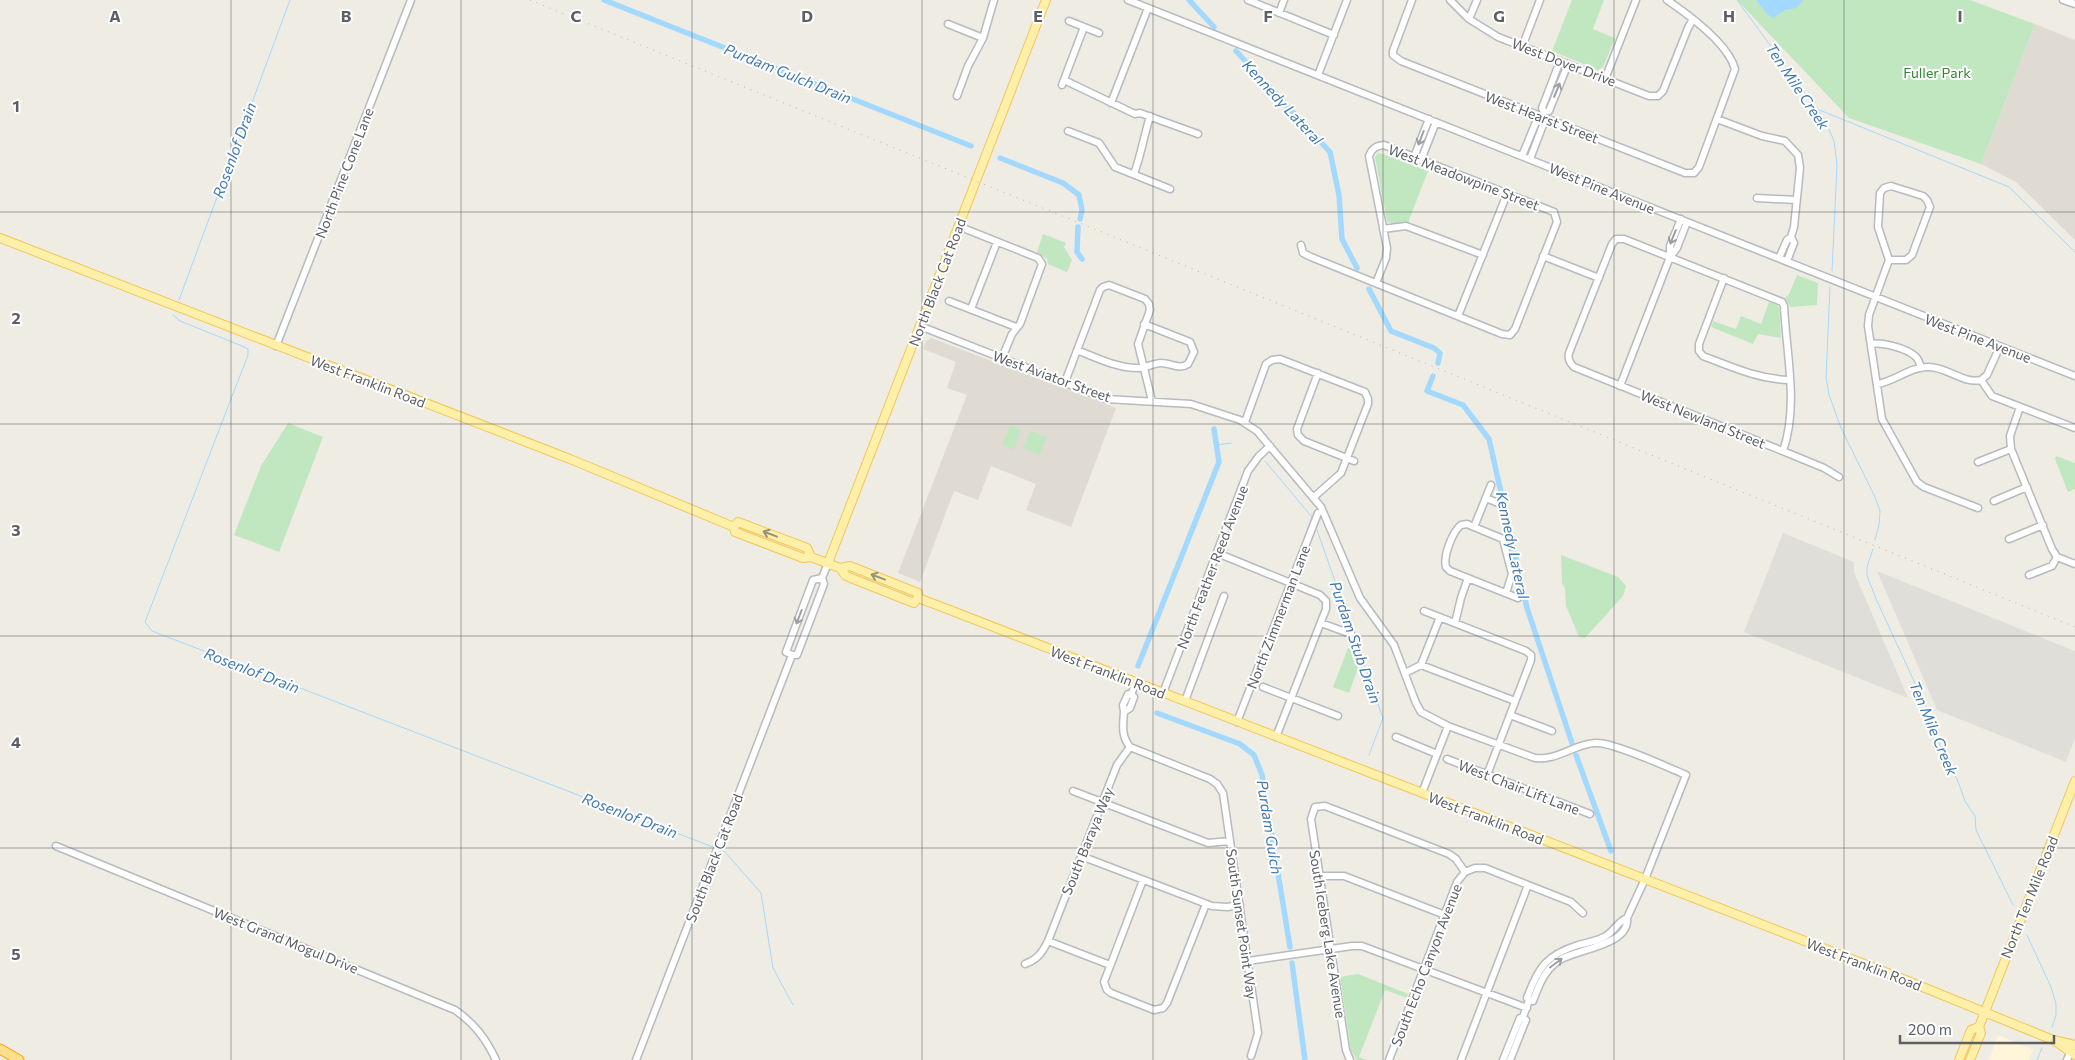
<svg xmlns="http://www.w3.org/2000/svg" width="2075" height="1060" font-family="Commissioner,sans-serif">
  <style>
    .commercial { fill: #fef5da }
    .industrial { fill: #e0ded9 }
    .education { fill: #dfdbd2 }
    .green { fill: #c1e7c0 }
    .water { fill: #a4d9ff }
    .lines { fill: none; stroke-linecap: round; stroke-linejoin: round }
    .stream { stroke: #a4d9ff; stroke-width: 1 }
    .canal { stroke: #a4d9ff; stroke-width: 5.5 }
    .minor-casing { stroke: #b7babe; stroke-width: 9 }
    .major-casing { stroke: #f3c659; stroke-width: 10 }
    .highway-casing { stroke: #f3a300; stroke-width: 11 }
    .minor { stroke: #fff; stroke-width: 6 }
    .major { stroke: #fff0a9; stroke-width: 8 }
    .highway { stroke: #fedf8c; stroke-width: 9 }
    .rail { stroke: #b3b4b5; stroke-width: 1; stroke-dasharray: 1 6; stroke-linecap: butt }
    .oneway { stroke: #9da0a3 }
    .oneway2 { stroke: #95927d }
    .grid { fill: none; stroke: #5c6065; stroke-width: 1; stroke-opacity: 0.55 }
    .labels { text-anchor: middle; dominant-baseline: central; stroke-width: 4; stroke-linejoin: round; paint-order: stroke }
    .street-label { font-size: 14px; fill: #5c6065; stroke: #fff }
    .park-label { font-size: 14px; fill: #348536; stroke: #fff }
    .water-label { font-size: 15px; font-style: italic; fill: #3f79b3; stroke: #fff }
    .grid-label { font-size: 16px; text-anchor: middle; font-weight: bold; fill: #5c6065; stroke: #fff; stroke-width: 4; stroke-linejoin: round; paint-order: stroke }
  </style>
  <rect width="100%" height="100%" fill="#efece4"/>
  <path class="commercial" d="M 1998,1035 L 2033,1050 L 2029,1060 L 1989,1060 Z"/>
  <path class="industrial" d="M 1783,533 L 1854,562 L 1854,572 L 1908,698 L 1744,632 Z
    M 1877,571 L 2075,651 L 2075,738 L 2066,762 L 1937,710 Z"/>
  <path class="education" d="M 2035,24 L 2075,40 L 2075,240 L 2016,182 L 1981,164 Z
    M 931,338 L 1116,408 L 1071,527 L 1026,510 L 1036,484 L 991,466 L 978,500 L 954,491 L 920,582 L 898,573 L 967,395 L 947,388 L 956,362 L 923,349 L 926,341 Z"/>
  <path class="green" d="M 1572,0 L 1604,0 L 1593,29 L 1615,38 L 1603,67 L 1598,70 L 1552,51 Z
    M 1737,0 L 1970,0 L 2035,24 L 1981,164 L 1849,118 Z
    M 1378,153 L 1383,154 L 1428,171 L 1408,223 L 1391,224 L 1387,221 L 1375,157 Z
    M 1043,234 L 1066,243 L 1064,247 L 1072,260 L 1067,272 L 1048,264 L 1047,259 L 1037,252 Z
    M 1797,275 L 1818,283 L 1817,305 L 1790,307 L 1785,298 L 1789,294 Z
    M 1769,302 L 1776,304 L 1779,308 L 1781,338 L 1758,334 L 1753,344 L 1711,327 L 1713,321 L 1736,329 L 1741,316 L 1761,324 Z
    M 288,423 L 323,437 L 279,552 L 234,535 L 261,466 Z
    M 1010,425 L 1021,430 L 1014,450 L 1002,445 Z
    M 1030,431 L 1047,437 L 1040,455 L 1023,448 Z
    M 2056,456 L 2075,463 L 2075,489 L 2068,492 L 2055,459 Z
    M 1561,555 L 1618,577 L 1626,586 L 1623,596 L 1585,638 L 1579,637 L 1566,606 L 1565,588 L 1562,584 Z
    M 1348,648 L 1352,649 L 1358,668 L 1349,693 L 1333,687 Z
    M 1358,974 L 1408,994 L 1407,998 L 1385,990 L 1359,1057 L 1367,1060 L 1357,1060 L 1351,1050 L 1340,977 Z"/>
  <path class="water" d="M 1756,0 L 1803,0 L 1797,8 L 1785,10 L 1773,18 L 1767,14 Z"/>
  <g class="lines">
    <path class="stream" d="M 1737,0 L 1825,120 L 1834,141 L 1837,165 L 1832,271
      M 1817,109 L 2009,187 L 2075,252
      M 1830,287 L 1826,377 L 1829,395 L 1841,428 L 1875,497 L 1880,511 L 1879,525 L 1875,540
      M 179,300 L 290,0
      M 173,315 L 180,321 L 242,346 L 248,349 L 248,355 L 145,622 L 152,631 L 713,847
      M 1217,445 L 1231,443
      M 1265,461 L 1312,517
      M 1317,530 L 1353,632
      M 1873,549 L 1867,567 L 1867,576 L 1877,601 L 1926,707 L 1944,757 L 1957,779 L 1965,801 L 1975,816 L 1976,830 L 2013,905
      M 1354,636 L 1383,718 L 1369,755
      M 722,851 L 725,852 L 761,893 L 773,968 L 793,1005
      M 2027,935 L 2051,987 L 2056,1004 L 2056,1015 L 2052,1027
      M 2037,1060 L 2042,1048"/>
    <path class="canal" d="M 604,0 L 971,146
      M 1189,0 L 1214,27
      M 1236,51 L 1330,152 L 1339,195 L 1342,239 L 1357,268
      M 1000,158 L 1063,183 L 1079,195 L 1082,210 L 1080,219
      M 1078,227 L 1077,252 L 1082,259
      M 1369,289 L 1391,331 L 1434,348 L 1440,353 L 1438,363
      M 1433,376 L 1427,391 L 1463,405 L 1489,439 L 1527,608 L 1572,743
      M 1138,666 L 1219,462 L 1214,429
      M 1157,713 L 1240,744 L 1254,755 L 1262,775 L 1290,947
      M 1576,755 L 1611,851
      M 1292,963 L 1305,1060"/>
    <defs>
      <path id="minor" d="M 1128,0 L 2075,376
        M 1248,0 L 1334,35
        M 1412,0 L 1393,51 L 1393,55 L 1401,61 L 1685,173 L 1694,173 L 1699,167 L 1735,69 C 1728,43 1689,15 1667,0
        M 1450,0 L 1469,19 L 1498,37 L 1649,96 L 1658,96 L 1663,91 L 1688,28 L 1693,19
        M 2063,0 L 2075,4
        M 1279,13 L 1284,0
        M 1469,19 L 1477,0
        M 1069,21 L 1099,33
        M 948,24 L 983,38
        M 1522,47 L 1540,0
        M 1318,75 L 1347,0
        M 1605,79 L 1636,0
        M 1064,80 L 1135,114 L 1140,113 L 1198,134
        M 1062,85 L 1084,27
        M 957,96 L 968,66 L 983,38 L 994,0
        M 1111,103 L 1148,8
        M 1544,112 L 1549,111 L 1568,64
        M 1717,119 L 1762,136 L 1785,141 L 1798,155 L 1800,168 L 1794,227 L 1791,237
        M 1068,131 L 1099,143 L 1115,167 L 1170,189
        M 1522,156 L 1536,122 L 1541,121
        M 1414,157 L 1429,119
        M 1530,159 L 1543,125 L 1541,121 L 1544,112 L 1542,108 L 1560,61
        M 1421,160 L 1436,122
        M 1134,174 C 1141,155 1144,136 1150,116
        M 1757,198 L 1796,200
        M 958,226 L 1038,258 L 1042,264 L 1020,324 L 1012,334 L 1002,358
        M 1383,229 L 1406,226 L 1483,255
        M 1301,245 L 1303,253 L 1311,257 L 1502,334 L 1510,335 L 1515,329 L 1557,222 L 1554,212 L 1384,145 C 1376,146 1372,148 1369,156 L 1387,248 L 1386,258 L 1376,283
        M 1543,256 L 1599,278
        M 1670,257 L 1670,246 L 1681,219
        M 1779,258 L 1787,240 L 1791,237 L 1794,243 L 1787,261
        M 1889,260 L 1906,260 L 1912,255 L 1930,207 L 1927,200 L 1923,196 L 1891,186 L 1884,188 L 1880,193 L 1878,227 L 1889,260 L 1869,315 L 1868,326 L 1882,419 L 1917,482 L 1924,487 L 1978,508
        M 1724,278 L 1699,344 L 1699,351 L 1703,356 C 1732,367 1758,379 1789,380
        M 949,301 L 1016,327
        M 971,309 L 997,242
        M 1458,316 L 1507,194
        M 920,326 L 1106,399 L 1191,404 L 1240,420 L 1257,431 L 1321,507 L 1360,598 L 1394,645 L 1416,703 L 1421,712 L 1448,726 L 1535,758 C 1557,761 1574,744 1595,743 C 1611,741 1667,767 1686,775 L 1645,879 L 1627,918
        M 1871,344 C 1882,342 1907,348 1916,357 C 1919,360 1920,364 1921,368
        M 276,346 L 411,0
        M 1077,350 C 1097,358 1117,368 1138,368 C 1146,368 1154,363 1161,363 C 1171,363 1179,370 1188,364 L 1194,352 L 1190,342 L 1144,324
        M 1318,373 L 1297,429 L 1298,435 L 1304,441 L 1354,461
        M 1981,380 L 1992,396 L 2075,428
        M 1981,380 L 1987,375 L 2000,346
        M 1065,382 L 1100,290 L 1103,287 L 1109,285 L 1145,299 L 1149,304 L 1150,310 L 1138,344 L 1152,401
        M 1877,384 C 1894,382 1911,366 1929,367 C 1947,367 1963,384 1981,380
        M 1620,386 L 1670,257 L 1677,248 L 1687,222
        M 2020,407 L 2010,436 L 2011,449 L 2052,549 L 2057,557
        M 1245,422 L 1266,364 L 1272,360 L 1280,359 L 1365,392 L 1368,399 L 1368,404 L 1341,473 L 1314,497
        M 1783,451 C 1799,405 1786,353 1784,306 L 1782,302 L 1624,239 L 1616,239 L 1612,244 L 1569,353 C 1568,359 1569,362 1574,367 L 1790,454 L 1824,468 L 1839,477
        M 1978,462 L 2011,449
        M 1486,498 L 1498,503
        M 1994,501 L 2027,487
        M 1474,527 L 1491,485
        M 2009,539 L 2043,525
        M 1217,553 L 1320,595 L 1326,601 L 1326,609 L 1276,737
        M 2057,557 L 2075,564
        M 2029,575 L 2052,566 L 2057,557
        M 822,578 L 813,580 L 786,652 L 792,655 L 797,655 L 824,584 L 822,578 L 828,563
        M 1506,593 L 1512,574 L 1503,539 L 1467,524 L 1461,525 C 1452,532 1443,557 1446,567 L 1450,571 L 1518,598
        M 1424,611 L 1526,651 L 1531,655 L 1531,660 L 1487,775
        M 1321,623 L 1351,634
        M 1455,623 L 1461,598 L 1468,578
        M 1421,665 L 1515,701
        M 1405,673 L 1421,665 L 1440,617
        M 1263,687 L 1338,716
        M 1163,693 L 1248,471 L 1259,456 L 1270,446
        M 1131,695 L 1134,697 L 1130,708 L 1124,712 L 1123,705 L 1128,694 L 1131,695 L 1136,682
        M 1185,701 L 1224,596
        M 1510,715 L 1552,731
        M 1237,722 L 1318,513
        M 1396,737 L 1437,754
        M 1130,747 L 1210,779 L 1217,784 L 1223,793 L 1258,1033 L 1251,1056
        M 1447,759 L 1590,814
        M 1073,791 L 1208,843 L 1230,841
        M 1422,793 L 1448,726
        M 56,846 L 455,1010 C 475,1024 486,1039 496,1060
        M 1081,856 L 1212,906 L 1227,907 L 1240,905
        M 1320,876 L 1344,876 L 1445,915
        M 1143,880 L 1104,982 L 1107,990 L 1111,993 L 1154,1010 L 1163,1008 L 1167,1003 L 1206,904
        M 1048,941 L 1110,965
        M 1248,961 L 1352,946 L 1362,946 L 1527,1008
        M 1025,964 C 1038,959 1042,953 1048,941 L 1117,765 L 1130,747 C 1121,736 1123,725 1124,712
        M 636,1060 L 792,655
        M 1350,1060 L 1346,1050 L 1311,819 L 1315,807 L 1325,806 L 1449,854 L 1456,859 L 1465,872 L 1475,868 L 1485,868 L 1571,902 L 1583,913
        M 1389,1060 L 1457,882 L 1465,872
        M 1461,1060 L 1528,885
        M 1503,1060 L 1520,1018 L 1523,1017 L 1529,1000 L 1527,998 C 1538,968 1546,955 1578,945 C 1587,943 1596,941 1604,937 C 1614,932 1618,921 1627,918 C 1630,946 1575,949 1558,961 C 1544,971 1539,985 1533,1001 L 1529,1000
        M 1510,1060 L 1526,1020 L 1523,1017
        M 2067,1060 L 2070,1053"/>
      <path id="major" d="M 0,238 L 570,459 L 734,527
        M 811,557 L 807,548 L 738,522 L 734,527 L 735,532 L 803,558 L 811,557 L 840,568
        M 828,563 L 1046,0
        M 918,598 L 914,603 L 846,576 L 840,568 L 850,566 L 918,593 L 918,598 L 929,602 L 1903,979 L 2053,1040 L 2075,1045
        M 2055,1041 L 2075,1055
        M 1959,1060 L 1971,1030 L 1979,1027
        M 1970,1060 L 1981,1033 L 1979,1027 L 2075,781"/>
      <path id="highway" d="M 0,1049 L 19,1060"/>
    </defs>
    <use href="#minor" class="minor-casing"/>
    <use href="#major" class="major-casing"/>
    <use href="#highway" class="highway-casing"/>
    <use href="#minor" class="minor"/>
    <use href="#major" class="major"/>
    <use href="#highway" class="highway"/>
    <path class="rail" d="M 530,0 L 2075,627"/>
  </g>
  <defs><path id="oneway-shaft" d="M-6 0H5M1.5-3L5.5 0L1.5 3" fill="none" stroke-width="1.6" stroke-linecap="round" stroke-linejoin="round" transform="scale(1.25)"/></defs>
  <g class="oneway">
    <use href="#oneway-shaft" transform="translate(1557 90) rotate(-68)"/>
    <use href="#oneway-shaft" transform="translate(1421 138) rotate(111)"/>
    <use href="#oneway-shaft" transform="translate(1673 237) rotate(112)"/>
    <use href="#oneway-shaft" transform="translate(799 617) rotate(111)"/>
    <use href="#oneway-shaft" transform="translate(1556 963) rotate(-37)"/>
  </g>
  <g class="oneway2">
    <use href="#oneway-shaft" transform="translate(770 534) rotate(-159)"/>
    <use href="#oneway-shaft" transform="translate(878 577) rotate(-159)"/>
  </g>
  <path class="grid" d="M 231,0 L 231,1060M 461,0 L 461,1060M 692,0 L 692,1060M 922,0 L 922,1060M 1153,0 L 1153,1060M 1383,0 L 1383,1060M 1614,0 L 1614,1060M 1844,0 L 1844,1060M 0,212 L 2075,212M 0,424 L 2075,424M 0,636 L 2075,636M 0,848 L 2075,848"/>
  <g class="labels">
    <g class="street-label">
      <text transform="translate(1564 62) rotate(21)">West Dover Drive</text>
      <text transform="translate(1542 117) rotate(21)">West Hearst Street</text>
      <text transform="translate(344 173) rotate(-69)">North Pine Cone Lane</text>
      <text transform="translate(1464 177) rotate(21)">West Meadowpine Street</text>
      <text transform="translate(1602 188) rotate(22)">West Pine Avenue</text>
      <text transform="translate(937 282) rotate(-69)">North Black Cat Road</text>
      <text transform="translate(1978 338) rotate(21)">West Pine Avenue</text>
      <text transform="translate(1052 376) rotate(20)">West Aviator Street</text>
      <text transform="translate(368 381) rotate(21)">West Franklin Road</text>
      <text transform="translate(1703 419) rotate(22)">West Newland Street</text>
      <text transform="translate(1212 567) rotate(-69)">North Feather Reed Avenue</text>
      <text transform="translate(1278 617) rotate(-69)">North Zimmerman Lane</text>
      <text transform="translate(1108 672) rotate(21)">West Franklin Road</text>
      <text transform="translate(1519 787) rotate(21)">West Chair Lift Lane</text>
      <text transform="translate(1486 818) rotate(21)">West Franklin Road</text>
      <text transform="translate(1087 841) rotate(-68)">South Baraya Way</text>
      <text transform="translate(714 858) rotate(-69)">South Black Cat Road</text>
      <text transform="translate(2029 897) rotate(-68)">North Ten Mile Road</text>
      <text transform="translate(1242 924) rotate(82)">South Sunset Point Way</text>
      <text transform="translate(1328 934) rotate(81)">South Iceberg Lake Avenue</text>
      <text transform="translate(286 940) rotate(22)">West Grand Mogul Drive</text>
      <text transform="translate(1864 964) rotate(21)">West Franklin Road</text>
      <text transform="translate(1426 965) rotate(-69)">South Echo Canyon Avenue</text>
    </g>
    <g class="park-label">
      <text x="1937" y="72">Fuller Park</text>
    </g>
    <g class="water-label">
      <text transform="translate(788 73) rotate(22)">Purdam Gulch Drain</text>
      <text transform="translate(1798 86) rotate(56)">Ten Mile Creek</text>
      <text transform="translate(1283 102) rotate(47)">Kennedy Lateral</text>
      <text transform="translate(234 150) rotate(-70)">Rosenlof Drain</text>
      <text transform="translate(1513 545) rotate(78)">Kennedy Lateral</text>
      <text transform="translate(1356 642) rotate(71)">Purdam Stub Drain</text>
      <text transform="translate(252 670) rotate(21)">Rosenlof Drain</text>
      <text transform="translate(1934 728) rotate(67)">Ten Mile Creek</text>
      <text transform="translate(630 815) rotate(21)">Rosenlof Drain</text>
      <text transform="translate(1270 827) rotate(81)">Purdam Gulch</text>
    </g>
  </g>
  <g class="grid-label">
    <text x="115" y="22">A</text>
    <text x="346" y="22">B</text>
    <text x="576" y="22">C</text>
    <text x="807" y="22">D</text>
    <text x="1038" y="22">E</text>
    <text x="1268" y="22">F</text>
    <text x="1499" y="22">G</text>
    <text x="1729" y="22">H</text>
    <text x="1960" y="22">I</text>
    <text x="16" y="112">1</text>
    <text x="16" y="324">2</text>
    <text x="16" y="536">3</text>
    <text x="16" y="748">4</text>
    <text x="16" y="960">5</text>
  </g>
  <path d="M1900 1035v8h154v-8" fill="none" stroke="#5c6065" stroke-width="2.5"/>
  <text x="1908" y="1035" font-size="15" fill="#5c6065" stroke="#ffffff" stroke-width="4" paint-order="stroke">200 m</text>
</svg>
